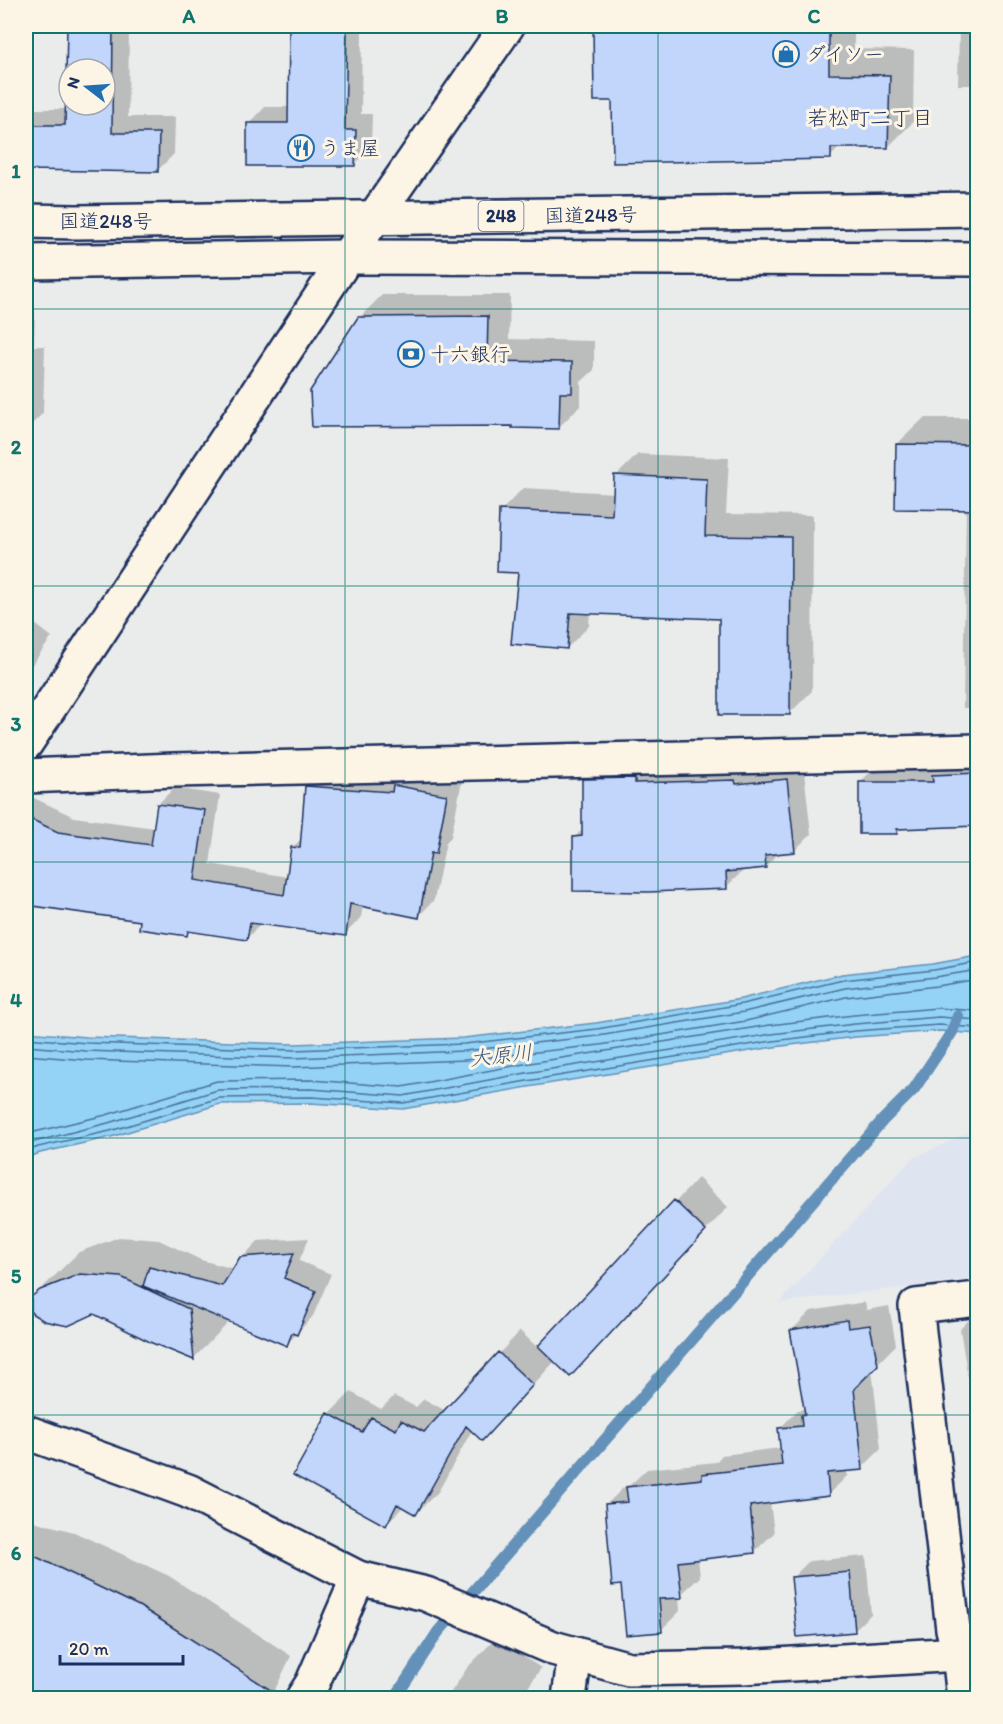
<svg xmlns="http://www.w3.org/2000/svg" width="1003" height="1724" font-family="Itim,'Klee One',sans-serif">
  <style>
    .built { fill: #dee5f0 }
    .water { fill: #94d3f5; stroke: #6491b9; stroke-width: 1.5 }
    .shadow { fill: #0003; fill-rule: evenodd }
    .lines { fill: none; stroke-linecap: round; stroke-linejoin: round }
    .shore { stroke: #4b719a; stroke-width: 1.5 }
    .stream { stroke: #6491b9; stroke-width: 12 }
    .building { fill: #c1d6fa; stroke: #1b2f5e; stroke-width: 1.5; fill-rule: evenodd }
    .minor-casing { stroke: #1b2f5e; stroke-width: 38 }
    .tertiary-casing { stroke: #1b2f5e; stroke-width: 38 }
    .trunk-casing { stroke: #1b2f5e; stroke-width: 38 }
    .minor { stroke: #fcf5e5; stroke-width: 33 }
    .tertiary { stroke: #fcf5e5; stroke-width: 33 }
    .trunk { stroke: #fcf5e5; stroke-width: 33 }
    .grid { fill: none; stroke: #0f766e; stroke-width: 1.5; stroke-opacity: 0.55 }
    .labels { text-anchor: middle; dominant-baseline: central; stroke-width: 6; stroke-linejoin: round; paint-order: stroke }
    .shield { fill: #fcf5e5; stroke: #5e6a86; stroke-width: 1.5 }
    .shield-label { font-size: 18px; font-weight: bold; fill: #1b2f5e }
    .poi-label { font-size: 20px; fill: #1b2f5e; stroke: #fcf5e5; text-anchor: start }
    .street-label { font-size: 20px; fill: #1b2f5e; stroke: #fcf5e5 }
    .neighbourhood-label { font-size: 21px; fill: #1b2f5e; stroke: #fcf5e5 }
    .water-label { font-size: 21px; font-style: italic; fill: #395884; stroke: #fcf5e5 }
    .neatline { fill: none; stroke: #0f766e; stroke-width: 2 }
    .grid-label { font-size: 20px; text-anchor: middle; font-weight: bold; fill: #0f766e }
  </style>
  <rect width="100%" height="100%" fill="#eaeceb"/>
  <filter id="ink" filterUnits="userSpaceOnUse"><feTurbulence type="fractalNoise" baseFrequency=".0167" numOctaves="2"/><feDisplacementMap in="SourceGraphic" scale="12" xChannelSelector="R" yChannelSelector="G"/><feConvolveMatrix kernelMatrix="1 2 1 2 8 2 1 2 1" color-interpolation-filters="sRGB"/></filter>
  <g filter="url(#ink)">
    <path class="built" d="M 977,1129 L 977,1278 L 779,1303 L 913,1158 Z"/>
    <path class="water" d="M 977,956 L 977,1034 L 940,1031 L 856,1037 L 774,1047 L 528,1087 L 403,1109 L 310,1103 L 220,1104 L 111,1137 L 40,1153 L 26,1158 L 26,1032 L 87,1037 L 294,1044 L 463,1038 L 596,1023 L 741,999 L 842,974 L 933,964 Z"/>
    <path class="shadow" d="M 69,26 L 129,26 L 128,117 L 175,117 L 174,154 L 157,171 L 44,169 L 42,171 L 26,171 L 26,109 L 67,109 ZM 69,69 L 105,69 L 105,105 L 69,105 Z
      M 291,26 L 362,26 L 361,114 L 372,114 L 371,148 L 355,164 L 249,124 L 265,107 L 290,107 Z
      M 594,26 L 854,26 L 854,49 L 914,50 L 913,122 L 888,147 L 841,146 L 830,157 L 614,99 L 595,100 Z
      M 959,26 L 978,26 L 978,85 L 958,85 Z
      M 382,295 L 510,295 L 509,339 L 594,341 L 594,370 L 581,382 L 581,405 L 559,427 L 359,318 Z
      M 26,312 L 35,312 L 34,346 L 45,346 L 43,413 L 26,430 Z
      M 924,418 L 978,418 L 978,708 L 963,708 L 966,508 L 897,444 Z
      M 638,454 L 729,458 L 726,514 L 813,515 L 812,691 L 789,714 L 721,617 L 590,612 L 589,626 L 567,648 L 519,572 L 501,511 L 523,488 L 615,493 L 616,476 Z
      M 26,617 L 52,637 L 26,673 Z
      M 978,758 L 978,825 L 902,828 L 897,833 L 860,782 L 877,766 Z
      M 600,763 L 803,763 L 811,834 L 795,850 L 780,852 L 766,866 L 743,869 L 743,871 L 726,887 L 575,837 L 583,829 L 583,780 Z
      M 322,770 L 462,780 L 451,837 L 446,842 L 434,900 L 419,916 L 363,905 L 361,918 L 345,934 L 262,923 L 247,938 L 191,930 L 187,934 L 142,919 L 69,909 L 26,889 L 26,807 L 34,798 L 74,817 L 155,828 L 158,804 L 174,788 L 220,795 L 210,864 L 288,877 L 292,848 L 302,838 L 307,786 Z
      M 698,1178 L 728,1207 L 593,1351 L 555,1361 L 504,1417 L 472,1430 L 438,1492 L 416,1513 L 404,1506 L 385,1525 L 329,1414 L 351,1392 L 381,1409 L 394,1396 L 416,1407 L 424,1399 L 446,1411 L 520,1331 L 538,1348 Z
      M 119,1237 L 159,1240 L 201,1260 L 234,1269 L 242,1258 L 258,1241 L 309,1238 L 299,1261 L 331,1274 L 313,1316 L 286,1345 L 230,1321 L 194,1358 L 94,1312 L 32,1298 L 79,1252 Z
      M 865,1302 L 867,1310 L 889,1306 L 896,1345 L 872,1369 L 881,1449 L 862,1468 L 847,1470 L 847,1476 L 828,1495 L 770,1502 L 774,1533 L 754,1552 L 698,1558 L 700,1577 L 679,1596 L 680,1611 L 661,1630 L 623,1583 L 606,1505 L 625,1486 L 630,1485 L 647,1469 L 716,1462 L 722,1455 L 781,1448 L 779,1429 L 798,1410 L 805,1409 L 792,1330 L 811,1311 Z
      M 976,1313 L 978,1383 L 969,1385 L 960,1329 Z
      M 26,1519 L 74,1532 L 169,1576 L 291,1656 L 271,1698 L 26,1698 Z
      M 866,1556 L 871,1614 L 854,1630 L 792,1578 L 809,1561 Z
      M 496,1638 L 541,1668 L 521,1698 L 447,1698 L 467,1668 Z
      M 627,1693 L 647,1698 L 621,1698 Z"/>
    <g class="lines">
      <path class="shore" d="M 26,1038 L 87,1043 L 294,1050 L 464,1044 L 597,1029 L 742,1004 L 843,980 L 934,970 L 978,962
        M 26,1046 L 86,1051 L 294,1058 L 464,1051 L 598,1036 L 744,1012 L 845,988 L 935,977 L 978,970
        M 26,1055 L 86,1060 L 294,1067 L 465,1060 L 600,1045 L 746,1021 L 846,997 L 937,986 L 978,979
        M 26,1134 L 106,1115 L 217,1081 L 311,1080 L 402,1087 L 524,1064 L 770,1025 L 854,1015 L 938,1008 L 978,1011
        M 26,1144 L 108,1123 L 218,1090 L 311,1089 L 403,1096 L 526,1073 L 772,1034 L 855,1024 L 939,1017 L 978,1020
        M 26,1152 L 38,1147 L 110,1131 L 219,1098 L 311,1097 L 403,1103 L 527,1081 L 773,1041 L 855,1031 L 939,1025 L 978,1028"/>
      <path class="stream" d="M 395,1698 L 438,1632 L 883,1120 L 914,1089 L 952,1032 L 958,1016"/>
    </g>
    <path class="building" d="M 67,26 L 113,26 L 112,133 L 159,133 L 158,172 L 26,170 L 26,125 L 65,125 ZM 69,69 L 105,69 L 105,105 L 69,105 Z
      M 289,26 L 347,26 L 345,130 L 356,130 L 355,166 L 247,166 L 247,123 L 288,123 Z
      M 593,26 L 829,26 L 829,74 L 890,75 L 888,148 L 831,148 L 831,159 L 613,163 L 612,101 L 594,101 Z
      M 488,316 L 487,361 L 572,362 L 572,393 L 560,393 L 559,429 L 512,428 L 512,426 L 312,427 L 310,391 L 358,317 Z
      M 896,444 L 978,445 L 978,510 L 895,509 Z
      M 614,475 L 707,479 L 705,536 L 791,537 L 790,715 L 719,715 L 719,619 L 570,613 L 567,649 L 511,644 L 518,573 L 497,572 L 499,510 L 612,515 Z
      M 978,773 L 978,826 L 897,829 L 897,834 L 859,834 L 859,782 L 933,782 L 932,775 Z
      M 635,778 L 635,783 L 735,780 L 736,784 L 787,779 L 795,852 L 765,855 L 766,868 L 726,872 L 727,889 L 648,892 L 573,891 L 573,837 L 582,836 L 582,779 Z
      M 393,785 L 447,795 L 436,854 L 431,853 L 419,918 L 350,904 L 346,936 L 250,923 L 247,940 L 188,931 L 187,936 L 139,929 L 140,921 L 26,905 L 26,817 L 58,832 L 151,845 L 157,804 L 205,810 L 195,880 L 284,895 L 291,847 L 300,848 L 305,786 L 392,792 Z
      M 674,1200 L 706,1231 L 570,1377 L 538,1346 Z
      M 294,1253 L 284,1278 L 316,1291 L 297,1335 L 292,1333 L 287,1346 L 143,1286 L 149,1267 L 222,1286 L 240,1257 Z
      M 80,1274 L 121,1277 L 189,1309 L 194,1360 L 152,1343 L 94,1314 L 68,1326 L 44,1321 L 31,1313 L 31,1297 L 40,1290 Z
      M 847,1320 L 848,1328 L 870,1325 L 878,1365 L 854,1389 L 863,1470 L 827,1473 L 829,1496 L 750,1506 L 755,1553 L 678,1562 L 682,1598 L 659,1599 L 662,1632 L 626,1635 L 621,1585 L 612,1586 L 605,1504 L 628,1502 L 626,1487 L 702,1479 L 702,1474 L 782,1465 L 778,1428 L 802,1426 L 801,1415 L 805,1414 L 790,1330 Z
      M 498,1352 L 533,1385 L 482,1441 L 466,1426 L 416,1515 L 397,1504 L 386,1526 L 293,1475 L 328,1413 L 362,1432 L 371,1417 L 396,1430 L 401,1420 L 424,1432 Z
      M 26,1552 L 139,1606 L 283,1698 L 26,1698 Z
      M 850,1572 L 855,1632 L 797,1637 L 791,1577 Z"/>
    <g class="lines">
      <defs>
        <path id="minor" d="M 26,776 L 174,770 L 978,751
          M 303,1698 L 312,1684 L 358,1578
          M 569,1698 L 575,1654
          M 964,1698 L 959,1654 L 953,1629 L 916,1306 L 978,1299"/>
        <path id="tertiary" d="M 26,743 L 347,257 L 507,26
          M 26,1432 L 188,1491 L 358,1578 L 426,1594 L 553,1648 L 629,1669 L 743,1667 L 959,1654 L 978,1651"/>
        <path id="trunk" d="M 26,221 L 76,222 L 978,209
          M 26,262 L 347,257 L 978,259"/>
      </defs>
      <use href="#minor" class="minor-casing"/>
      <use href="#tertiary" class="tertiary-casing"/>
      <use href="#trunk" class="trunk-casing"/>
      <use href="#minor" class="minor"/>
      <use href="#tertiary" class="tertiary"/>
      <use href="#trunk" class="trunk"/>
    </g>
  </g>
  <path class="grid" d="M 345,26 L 345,1698M 658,26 L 658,1698M 26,309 L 978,309M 26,586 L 978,586M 26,862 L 978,862M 26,1138 L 978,1138M 26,1415 L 978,1415"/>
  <defs>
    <symbol id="shop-ring" viewBox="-11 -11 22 22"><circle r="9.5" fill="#fcf5e5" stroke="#1f6fb2" stroke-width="1.5"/><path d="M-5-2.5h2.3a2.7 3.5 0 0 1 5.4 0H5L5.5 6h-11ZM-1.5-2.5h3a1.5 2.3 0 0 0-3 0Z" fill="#1f6fb2"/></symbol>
    <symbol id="restaurant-ring" viewBox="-11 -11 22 22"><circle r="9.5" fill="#fcf5e5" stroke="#1f6fb2" stroke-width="1.5"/><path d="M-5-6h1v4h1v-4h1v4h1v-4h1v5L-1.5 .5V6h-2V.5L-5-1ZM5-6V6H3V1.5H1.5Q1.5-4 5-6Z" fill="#1f6fb2"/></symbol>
    <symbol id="bank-ring" viewBox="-11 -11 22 22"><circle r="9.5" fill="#fcf5e5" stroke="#1f6fb2" stroke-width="1.5"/><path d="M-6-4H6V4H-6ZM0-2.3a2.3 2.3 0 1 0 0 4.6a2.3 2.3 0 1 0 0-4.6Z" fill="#1f6fb2"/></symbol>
  </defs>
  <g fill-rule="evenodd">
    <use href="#shop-ring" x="771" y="39" width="30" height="30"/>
    <use href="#restaurant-ring" x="286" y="133" width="30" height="30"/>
    <use href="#bank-ring" x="396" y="339" width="30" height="30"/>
  </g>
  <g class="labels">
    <rect class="shield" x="478.5" y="201" width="45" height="30" rx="4.5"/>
    <g class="shield-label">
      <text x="501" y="216">248</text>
    </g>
    <g class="poi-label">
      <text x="806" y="54">ダイソー</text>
      <text x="320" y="148">うま屋</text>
      <text x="430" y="354">十六銀行</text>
    </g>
    <g class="street-label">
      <text transform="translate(591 215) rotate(-1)">国道248号</text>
      <text x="106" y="221">国道248号</text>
    </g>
    <g class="neighbourhood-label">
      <text x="870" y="117">若松町二丁目</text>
    </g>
    <g class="water-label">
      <text transform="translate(501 1055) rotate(-6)">大原川</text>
    </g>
  </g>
  <rect width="1003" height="1724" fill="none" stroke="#fcf5e5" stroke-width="66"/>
  <g transform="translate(87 87) rotate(287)"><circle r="28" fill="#fcf5e5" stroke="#a2a6af" stroke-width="1.5"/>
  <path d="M0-4.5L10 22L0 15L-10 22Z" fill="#1f6fb2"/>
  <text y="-9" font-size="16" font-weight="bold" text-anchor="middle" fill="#1b2f5e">N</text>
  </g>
  <path d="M60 1655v9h123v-9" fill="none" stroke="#1b2f5e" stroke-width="3"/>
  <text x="69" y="1655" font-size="18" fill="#1b2f5e" stroke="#fcf5e5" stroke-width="4.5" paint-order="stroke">20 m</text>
  <rect x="33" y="33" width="937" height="1658" class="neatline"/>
  <g class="grid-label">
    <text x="189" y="23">A</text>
    <text x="502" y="23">B</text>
    <text x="814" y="23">C</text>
    <text x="16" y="178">1</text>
    <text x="16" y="454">2</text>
    <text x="16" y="731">3</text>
    <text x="16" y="1007">4</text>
    <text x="16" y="1283">5</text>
    <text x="16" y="1560">6</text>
  </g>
</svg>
